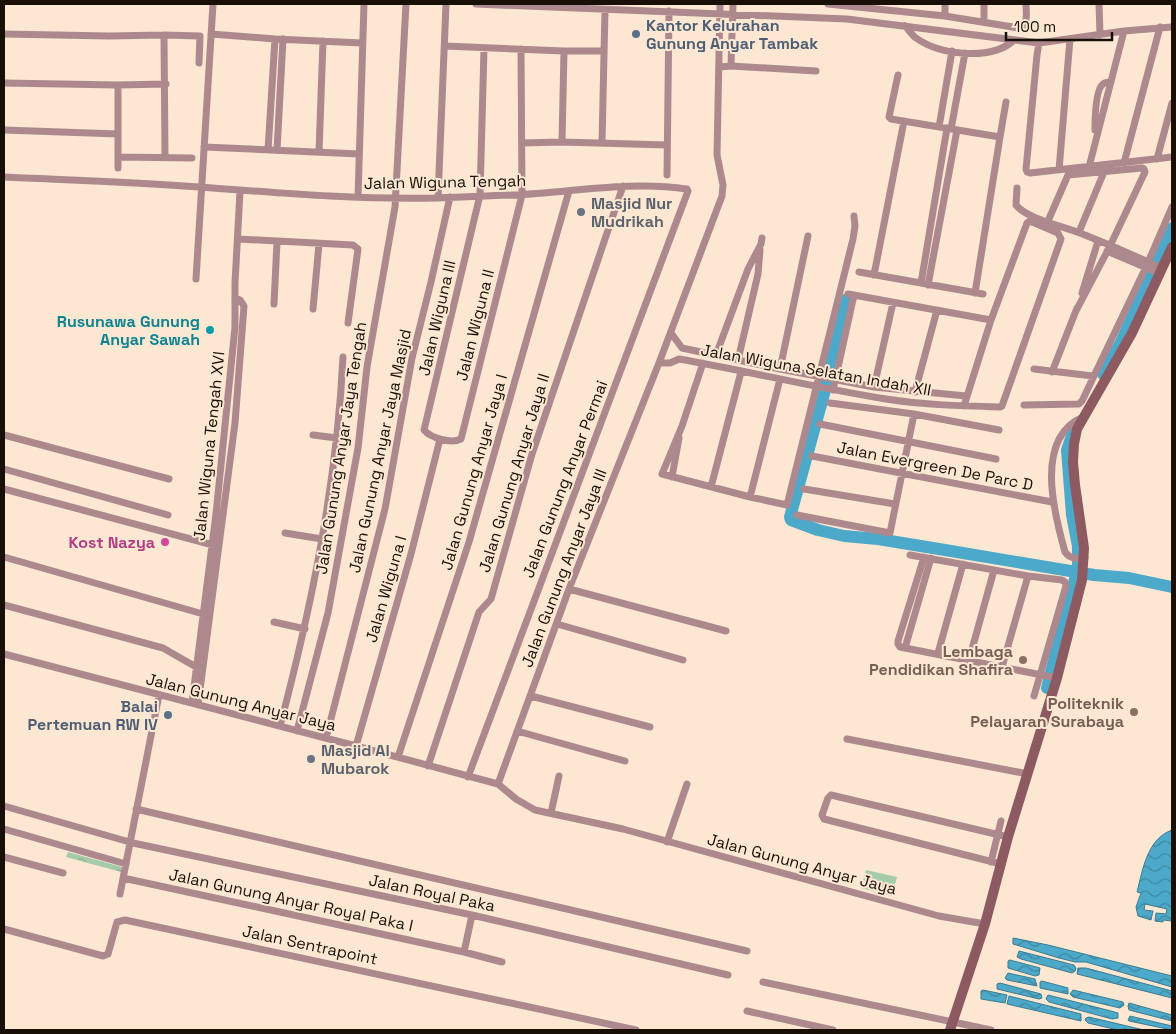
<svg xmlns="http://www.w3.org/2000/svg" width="1176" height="1034" viewBox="0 0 1176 1034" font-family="'Space Grotesk',sans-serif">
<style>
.grass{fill:#a4ccab}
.park{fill:url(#park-crowns)}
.water{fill:url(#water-waves);stroke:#3c7b8f}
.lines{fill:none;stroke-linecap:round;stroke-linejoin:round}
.river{stroke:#4ca9c9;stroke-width:12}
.street{stroke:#ad898e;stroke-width:7}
.secondary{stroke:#8d5a62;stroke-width:10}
.service-dot{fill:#5c6f8a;stroke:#fce8d2;stroke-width:2}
.worship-dot{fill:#6b7280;stroke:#fce8d2;stroke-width:2}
.culture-dot{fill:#0f9aa8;stroke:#fce8d2;stroke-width:2}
.hotel-dot{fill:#d1479c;stroke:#fce8d2;stroke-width:2}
.education-dot{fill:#8d6e63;stroke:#fce8d2;stroke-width:2}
.labels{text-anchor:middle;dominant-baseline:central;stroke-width:4;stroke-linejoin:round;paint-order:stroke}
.service-label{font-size:16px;font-weight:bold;fill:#4e5e75;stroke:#fce8d2;text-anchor:start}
.street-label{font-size:16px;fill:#181007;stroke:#fce8d2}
.worship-label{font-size:16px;font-weight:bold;fill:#5b616d;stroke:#fce8d2;text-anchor:start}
.culture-label{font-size:16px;font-weight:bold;fill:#0d838f;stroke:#fce8d2;text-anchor:end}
.hotel-label{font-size:16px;font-weight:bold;fill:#b23c85;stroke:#fce8d2;text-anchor:end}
.education-label{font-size:16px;font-weight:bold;fill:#785e54;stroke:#fce8d2;text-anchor:end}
</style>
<defs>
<pattern id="park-crowns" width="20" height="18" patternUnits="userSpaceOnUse" patternTransform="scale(1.25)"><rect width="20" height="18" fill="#a4ccab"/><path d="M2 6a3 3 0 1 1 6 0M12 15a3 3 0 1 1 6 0" fill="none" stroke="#8cae92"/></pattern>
<pattern id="water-waves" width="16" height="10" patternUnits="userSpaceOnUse" patternTransform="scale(1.25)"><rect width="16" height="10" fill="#4ca9c9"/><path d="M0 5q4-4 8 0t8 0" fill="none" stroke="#3e88a1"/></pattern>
</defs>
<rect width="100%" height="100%" fill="#fce8d2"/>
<path class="grass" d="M866,870L897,877L892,896L861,888Z"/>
<path class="park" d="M68,852L122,867L121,872L66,857Z"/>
<path class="water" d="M1172,830V921L1163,920V922L1155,921L1156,913L1166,914L1167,909L1145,904L1144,910L1153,911L1151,920L1138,916L1136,907L1141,893L1137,892C1143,869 1147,839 1172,830Z
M1013,938L1048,945L1172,976V987L1086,962H1075L1059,958L1013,944Z
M1019,951L1074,965L1076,968L1075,971L1072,973L1021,959L1017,957Z
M1010,960L1040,968L1039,975L1035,976L1008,968V961Z
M1078,968H1086L1172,991V998L1077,974Z
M1008,973L1035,979L1037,986L1007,980L1005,978Z
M1042,981L1068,988V994L1040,988V982Z
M1000,983L1041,994L1042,998L1039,999L997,989V984Z
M983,990L1007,995L1005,1003L981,999V991Z
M1073,990L1123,1002L1124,1005L1120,1008L1073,997L1070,994Z
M1048,995L1111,1011L1118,1013V1018L1112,1019L1049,1002L1046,999Z
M1009,996L1081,1014V1021L1007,1004Z
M1129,1003L1172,1015V1021L1129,1010L1128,1006Z
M1130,1016L1172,1026V1030L1129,1021L1128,1020Z
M1089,1017L1144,1030H1118L1088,1023L1085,1020L1086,1018Z"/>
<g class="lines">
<path class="river" d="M845,300L824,394L790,517L791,520L818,530L844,536L878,539L939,549L1094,575L1129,578L1172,587
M1103,374L1121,342L1172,228
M1047,688L1075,579L1078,572V546L1072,515L1067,450L1074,430"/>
<path class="street" d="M476,4L847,19L1039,43L1124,31L1172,27
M828,4L945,16L1019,28C1029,25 1026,12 1026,4
M1099,4L1100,35
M945,16V4
M984,22V4
M905,26C909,30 912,35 916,38C940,55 990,61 1013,41
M4,34L109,36L164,35L165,157
M211,34L275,39L362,43
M164,35L200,36L199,63
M1039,43L1037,55L1026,169L1027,172L1030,173L1172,157
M445,46L564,51H603
M484,49L480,195L424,430C431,438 451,444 461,439L522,195L521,49
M731,66L733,4
M720,67L731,66L816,71
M898,75L889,117L891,119L1000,137L1006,102
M4,83L118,85L166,84
M118,85V168
M939,127L952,51
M951,129L965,53
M4,130L118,134
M1095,130C1095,121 1095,90 1103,84C1104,83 1108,82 1111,82
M562,142L564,51
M522,143L562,142L667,145
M602,143L605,10
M204,147L359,154
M268,150L275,39
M277,150L283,39
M319,152L323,41
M118,157L192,158
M1157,159L1172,103
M1124,163L1160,27
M1089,167L1124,31
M1059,170L1070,39
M667,175L669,11
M4,177C69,180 135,182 200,187C279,193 359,200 438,198C473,196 509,196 544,193C591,189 639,182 687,189L688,191L468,777
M1017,188L1016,205C1027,219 1063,226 1080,233C1108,244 1136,256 1163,269
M358,197L364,4
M438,198L446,4
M1048,221L1068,175L1142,168L1144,169L1145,172L1110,246L1076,311
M1079,232L1104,172
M238,239L353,245L358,249L348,323
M1107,251L1161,274
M859,272L983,294
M874,275L904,121
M196,279L213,4
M921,283L947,128
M928,285L957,130
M975,293L1000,137
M1082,293L1098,241
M848,294L991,320
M274,304L277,242
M313,309L319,244
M671,333L682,348L780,369L874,387L966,396
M716,355L748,269L761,244L762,238
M738,360L758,274L760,250
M659,363H670L679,359C748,371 816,388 886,399C924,405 962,406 1000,407L1002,406L1061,239L1058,233L1030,221L1027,223L991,320L964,406
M703,363L682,426L662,474L750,497L787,505L853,239L855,226L854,216
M780,369L808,236
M1034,369L1093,376
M1052,372L1077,308
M874,387L893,303
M833,390L854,295
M915,392L937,310
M830,403L914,414L999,430
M1024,405L1079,404L1082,401L1146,267L1172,207
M1083,417C1034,438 1054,513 1065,552C1070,559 1077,559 1085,558
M820,424L996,459
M4,435L169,479
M313,435L337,438
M812,456L1052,502
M4,469L168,515
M672,477L679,438
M711,487L741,372
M4,489L213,545
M804,489L895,504
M750,497L780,379
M797,515L890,533L914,414
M285,533L322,539
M910,555L1028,576L1062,580L1065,582L1066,586L1034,696
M4,557L203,614
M924,557L898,641V644L900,647L1057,678
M569,589L726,631
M4,605L163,648L196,667
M274,622L305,629
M557,624L683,660
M905,648L931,558
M938,653L963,564
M4,654L356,746L498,784L516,799L535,810L623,829L939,916L985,924
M969,660L994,570
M1002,667L1028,576
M531,696L650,727
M192,703L216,514L235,327V283L240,191
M198,705L235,423L244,306L240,300L235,298
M280,726C312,605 337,482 343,357
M297,731L328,613L358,448L367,367L395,207L406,4
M517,731L625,761
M326,738L385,509L412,358L431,282L450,197
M847,739L1028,774
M356,746L411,554L440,439
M398,757L469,542L569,191
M428,766L479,612L491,599L532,454L623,186
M498,784L569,589L659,363L722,196L723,185L717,155L720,4
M4,806L133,843L472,915L728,975
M136,809L747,951
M551,813L559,776
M4,829L126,864
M667,842L687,784
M4,857L63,873
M991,862L1001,821
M1001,864L824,819L822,815L828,798L831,795L1008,837
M123,878L464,952L502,962
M120,894L159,695
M4,929L103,956L108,954L117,922L125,920L636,1030
M464,952L472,915
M763,982L991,1030
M747,1011L833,1030"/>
<path class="secondary" d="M950,1030L985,924L1008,837L1057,678L1082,580L1084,548L1075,485L1073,462L1074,444L1077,429L1132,333L1172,247"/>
</g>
<g class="service-dot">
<circle cx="636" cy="34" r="5"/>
<circle cx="168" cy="715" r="5"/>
</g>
<g class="worship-dot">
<circle cx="581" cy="212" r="5"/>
<circle cx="311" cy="759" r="5"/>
</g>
<circle class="culture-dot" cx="210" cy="330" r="5"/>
<circle class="hotel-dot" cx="165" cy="542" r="5"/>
<g class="education-dot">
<circle cx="1023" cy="660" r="5"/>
<circle cx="1134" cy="712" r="5"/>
</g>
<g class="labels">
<g class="service-label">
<text x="646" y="25">Kantor Kelurahan<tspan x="646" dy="18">Gunung Anyar Tambak</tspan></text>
<text x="158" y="706" text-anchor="end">Balai<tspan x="158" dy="18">Pertemuan RW IV</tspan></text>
</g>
<g class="street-label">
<text transform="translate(445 182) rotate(-1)">Jalan Wiguna Tengah</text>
<text transform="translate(437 318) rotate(-77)">Jalan Wiguna III</text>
<text transform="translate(475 325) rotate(-76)">Jalan Wiguna II</text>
<text transform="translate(816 370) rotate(10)">Jalan Wiguna Selatan Indah XII</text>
<text transform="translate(209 446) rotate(-84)">Jalan Wiguna Tengah XVI</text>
<text transform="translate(341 448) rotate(-81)">Jalan Gunung Anyar Jaya Tengah</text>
<text transform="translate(380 451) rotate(-78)">Jalan Gunung Anyar Jaya Masjid</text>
<text transform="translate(935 466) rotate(11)">Jalan Evergreen De Parc D</text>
<text transform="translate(474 472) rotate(-74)">Jalan Gunung Anyar Jaya I</text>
<text transform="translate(514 473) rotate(-73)">Jalan Gunung Anyar Jaya II</text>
<text transform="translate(565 479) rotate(-69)">Jalan Gunung Anyar Permai</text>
<text transform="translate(564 568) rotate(-69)">Jalan Gunung Anyar Jaya III</text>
<text transform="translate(386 589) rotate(-74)">Jalan Wiguna I</text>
<text transform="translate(241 702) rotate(14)">Jalan Gunung Anyar Jaya</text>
<text transform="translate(802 864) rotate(15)">Jalan Gunung Anyar Jaya</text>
<text transform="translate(432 893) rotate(12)">Jalan Royal Paka</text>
<text transform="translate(291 900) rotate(12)">Jalan Gunung Anyar Royal Paka I</text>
<text transform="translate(310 945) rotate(12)">Jalan Sentrapoint</text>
</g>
<g class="worship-label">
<text x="591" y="203">Masjid Nur<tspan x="591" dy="18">Mudrikah</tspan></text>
<text x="321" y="750">Masjid Al<tspan x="321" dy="18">Mubarok</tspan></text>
</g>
<g class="culture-label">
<text x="200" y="321">Rusunawa Gunung<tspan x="200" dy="18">Anyar Sawah</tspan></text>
</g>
<g class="hotel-label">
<text x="155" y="542">Kost Nazya</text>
</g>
<g class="education-label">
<text x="1013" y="651">Lembaga<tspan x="1013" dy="18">Pendidikan Shafira</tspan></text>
<text x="1124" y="703">Politeknik<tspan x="1124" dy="18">Pelayaran Surabaya</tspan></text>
</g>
</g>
<rect width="1176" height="1034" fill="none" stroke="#181007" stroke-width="10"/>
<path d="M1006 32v8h106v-8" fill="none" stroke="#181007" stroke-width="2.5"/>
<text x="1014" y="32" font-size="15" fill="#181007" stroke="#fce8d2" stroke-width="4" paint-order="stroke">100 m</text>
</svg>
